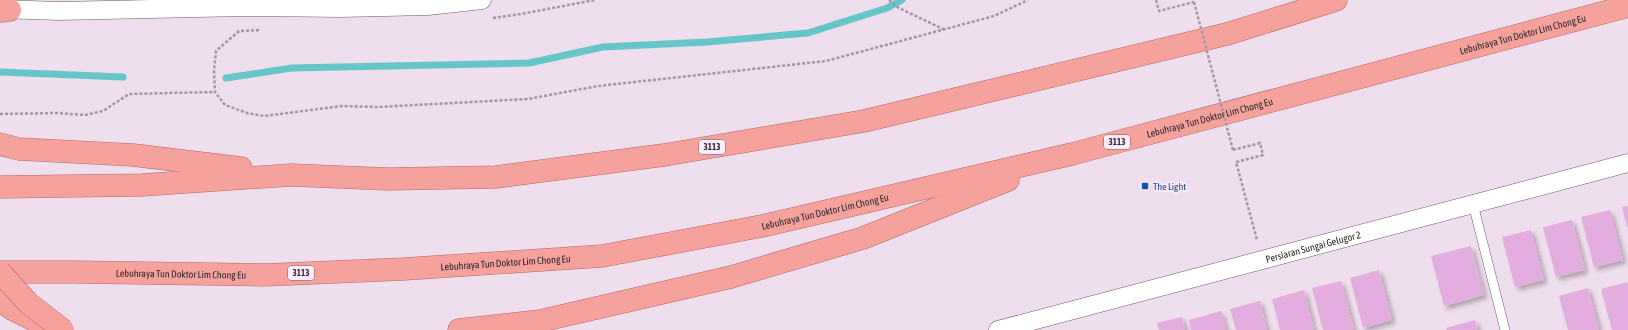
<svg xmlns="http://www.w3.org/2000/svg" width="1628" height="330" viewBox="0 0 1628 330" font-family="'Asap Condensed',sans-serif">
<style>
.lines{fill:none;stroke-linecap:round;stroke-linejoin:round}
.stream{stroke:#65c6ca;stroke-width:7}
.building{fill:#e4ade0;filter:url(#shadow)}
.service-casing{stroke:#6a5b68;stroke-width:10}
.minor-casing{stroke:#6a5b68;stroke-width:19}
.trunk-casing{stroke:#ad6765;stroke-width:23}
.path{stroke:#a396a1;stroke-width:2.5;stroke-dasharray:3 2;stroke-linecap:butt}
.service{stroke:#fff;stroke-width:9}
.minor{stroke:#fff;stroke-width:18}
.trunk{stroke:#f6a29c;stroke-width:22}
.trunk-bridge-casing{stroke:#ad6765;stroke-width:23;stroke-linecap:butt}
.path-bridge{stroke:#a396a1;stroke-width:2.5;stroke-dasharray:3 2;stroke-linecap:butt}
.trunk-bridge{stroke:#f6a29c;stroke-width:22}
.transit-dot{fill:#1a4fb4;stroke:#fcebfb;stroke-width:1.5}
.labels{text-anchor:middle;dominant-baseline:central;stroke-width:3.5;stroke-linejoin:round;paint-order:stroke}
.shield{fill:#fcebfb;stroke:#6a6069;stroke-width:1}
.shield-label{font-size:9px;font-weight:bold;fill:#2b252b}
.street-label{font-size:10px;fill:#2b252b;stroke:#fcebfb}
.transit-label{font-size:10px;fill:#164399;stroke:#fcebfb;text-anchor:start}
</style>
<defs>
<filter id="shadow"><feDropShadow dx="3.5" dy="3.5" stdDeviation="2" flood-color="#0004"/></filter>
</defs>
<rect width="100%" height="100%" fill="#efdeed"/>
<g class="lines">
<path class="stream" d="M0,72L123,77
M226,78L292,68L529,63L603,47L707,42L808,33L887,8L902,0"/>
</g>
<path class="building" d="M1628,206V227H1627L1622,207Z
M1610,210L1623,260L1594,267L1581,217Z
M1572,220L1585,270L1556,277L1543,227Z
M1531,230L1544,280L1515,287L1502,237Z
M1471,246L1484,295L1444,306L1431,256Z
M1379,270L1392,320L1363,328L1350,278Z
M1341,281L1354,330H1323L1312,288Z
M1628,282V330H1612L1601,289Z
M1588,288L1599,330H1568L1559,296Z
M1304,290L1314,330H1280L1272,299Z
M1260,301L1267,330H1236L1230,309Z
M1221,311L1226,330H1191L1189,320Z
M1182,317L1185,330H1159L1157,323Z
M1475,320L1478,330H1447L1446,328Z"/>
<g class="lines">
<g class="service-casing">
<path id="service" d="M1473,204L1505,330"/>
</g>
<g class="minor-casing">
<g id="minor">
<path d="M0,9L59,11L243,7L341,8L428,6L482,0"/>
<path id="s1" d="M998,330L1628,163"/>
</g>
</g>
<g class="trunk-casing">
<g id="trunk">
<path d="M0,11L10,10"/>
<path d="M0,144L19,149L133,155L241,168"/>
<path d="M0,187L142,185L291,175L388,179L496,177L664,155L864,121L1227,34L1336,0"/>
<path id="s2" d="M0,272H75L265,275L404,269L602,256L762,226L1072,154L1628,6"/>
<path d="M0,300L12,309L54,330"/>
<path d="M459,330L540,321L731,277L863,238L1008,180"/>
</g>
</g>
<path class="path" d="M889,0L899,8L943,29
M1156,0L1159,11L1194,2
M493,18L521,14L595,0
M259,30L239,31L216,51L214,71L215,92L225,105L247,113L264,116L342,106L378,107L528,99L598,86L826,61L994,16L1028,0
M0,114L57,113L85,115L103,111L129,94L215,92
M1233,150L1260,143L1263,155L1236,162L1257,240"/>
<use href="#service" class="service"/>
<use href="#minor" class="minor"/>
<use href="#trunk" class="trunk"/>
<g class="trunk-bridge-casing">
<path id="trunk-bridge" d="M0,272L28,303L63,330"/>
</g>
<path class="path-bridge" d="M1194,2L1233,150"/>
<use href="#trunk-bridge" class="trunk-bridge"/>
</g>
<rect class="transit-dot" x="1141" y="182" width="8" height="8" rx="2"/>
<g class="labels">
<g class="shield">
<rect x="1104" y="135" width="26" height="14" rx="3"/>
<rect x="699" y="140" width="26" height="14" rx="3"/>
<rect x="288" y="266" width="26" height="14" rx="3"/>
</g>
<g class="shield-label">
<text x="1117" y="142">3113</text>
<text x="712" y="147">3113</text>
<text x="301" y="273">3113</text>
</g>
<g class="street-label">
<text stroke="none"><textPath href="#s2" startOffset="1550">Lebuhraya Tun Doktor Lim Chong Eu</textPath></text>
<text stroke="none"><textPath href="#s2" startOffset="1226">Lebuhraya Tun Doktor Lim Chong Eu</textPath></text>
<text stroke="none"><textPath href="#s2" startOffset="830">Lebuhraya Tun Doktor Lim Chong Eu</textPath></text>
<text stroke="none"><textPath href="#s1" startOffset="326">Persiaran Sungai Gelugor 2</textPath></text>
<text stroke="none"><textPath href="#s2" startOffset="506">Lebuhraya Tun Doktor Lim Chong Eu</textPath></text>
<text stroke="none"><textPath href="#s2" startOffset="181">Lebuhraya Tun Doktor Lim Chong Eu</textPath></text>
</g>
<g class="transit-label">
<text x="1153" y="186">The Light</text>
</g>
</g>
</svg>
